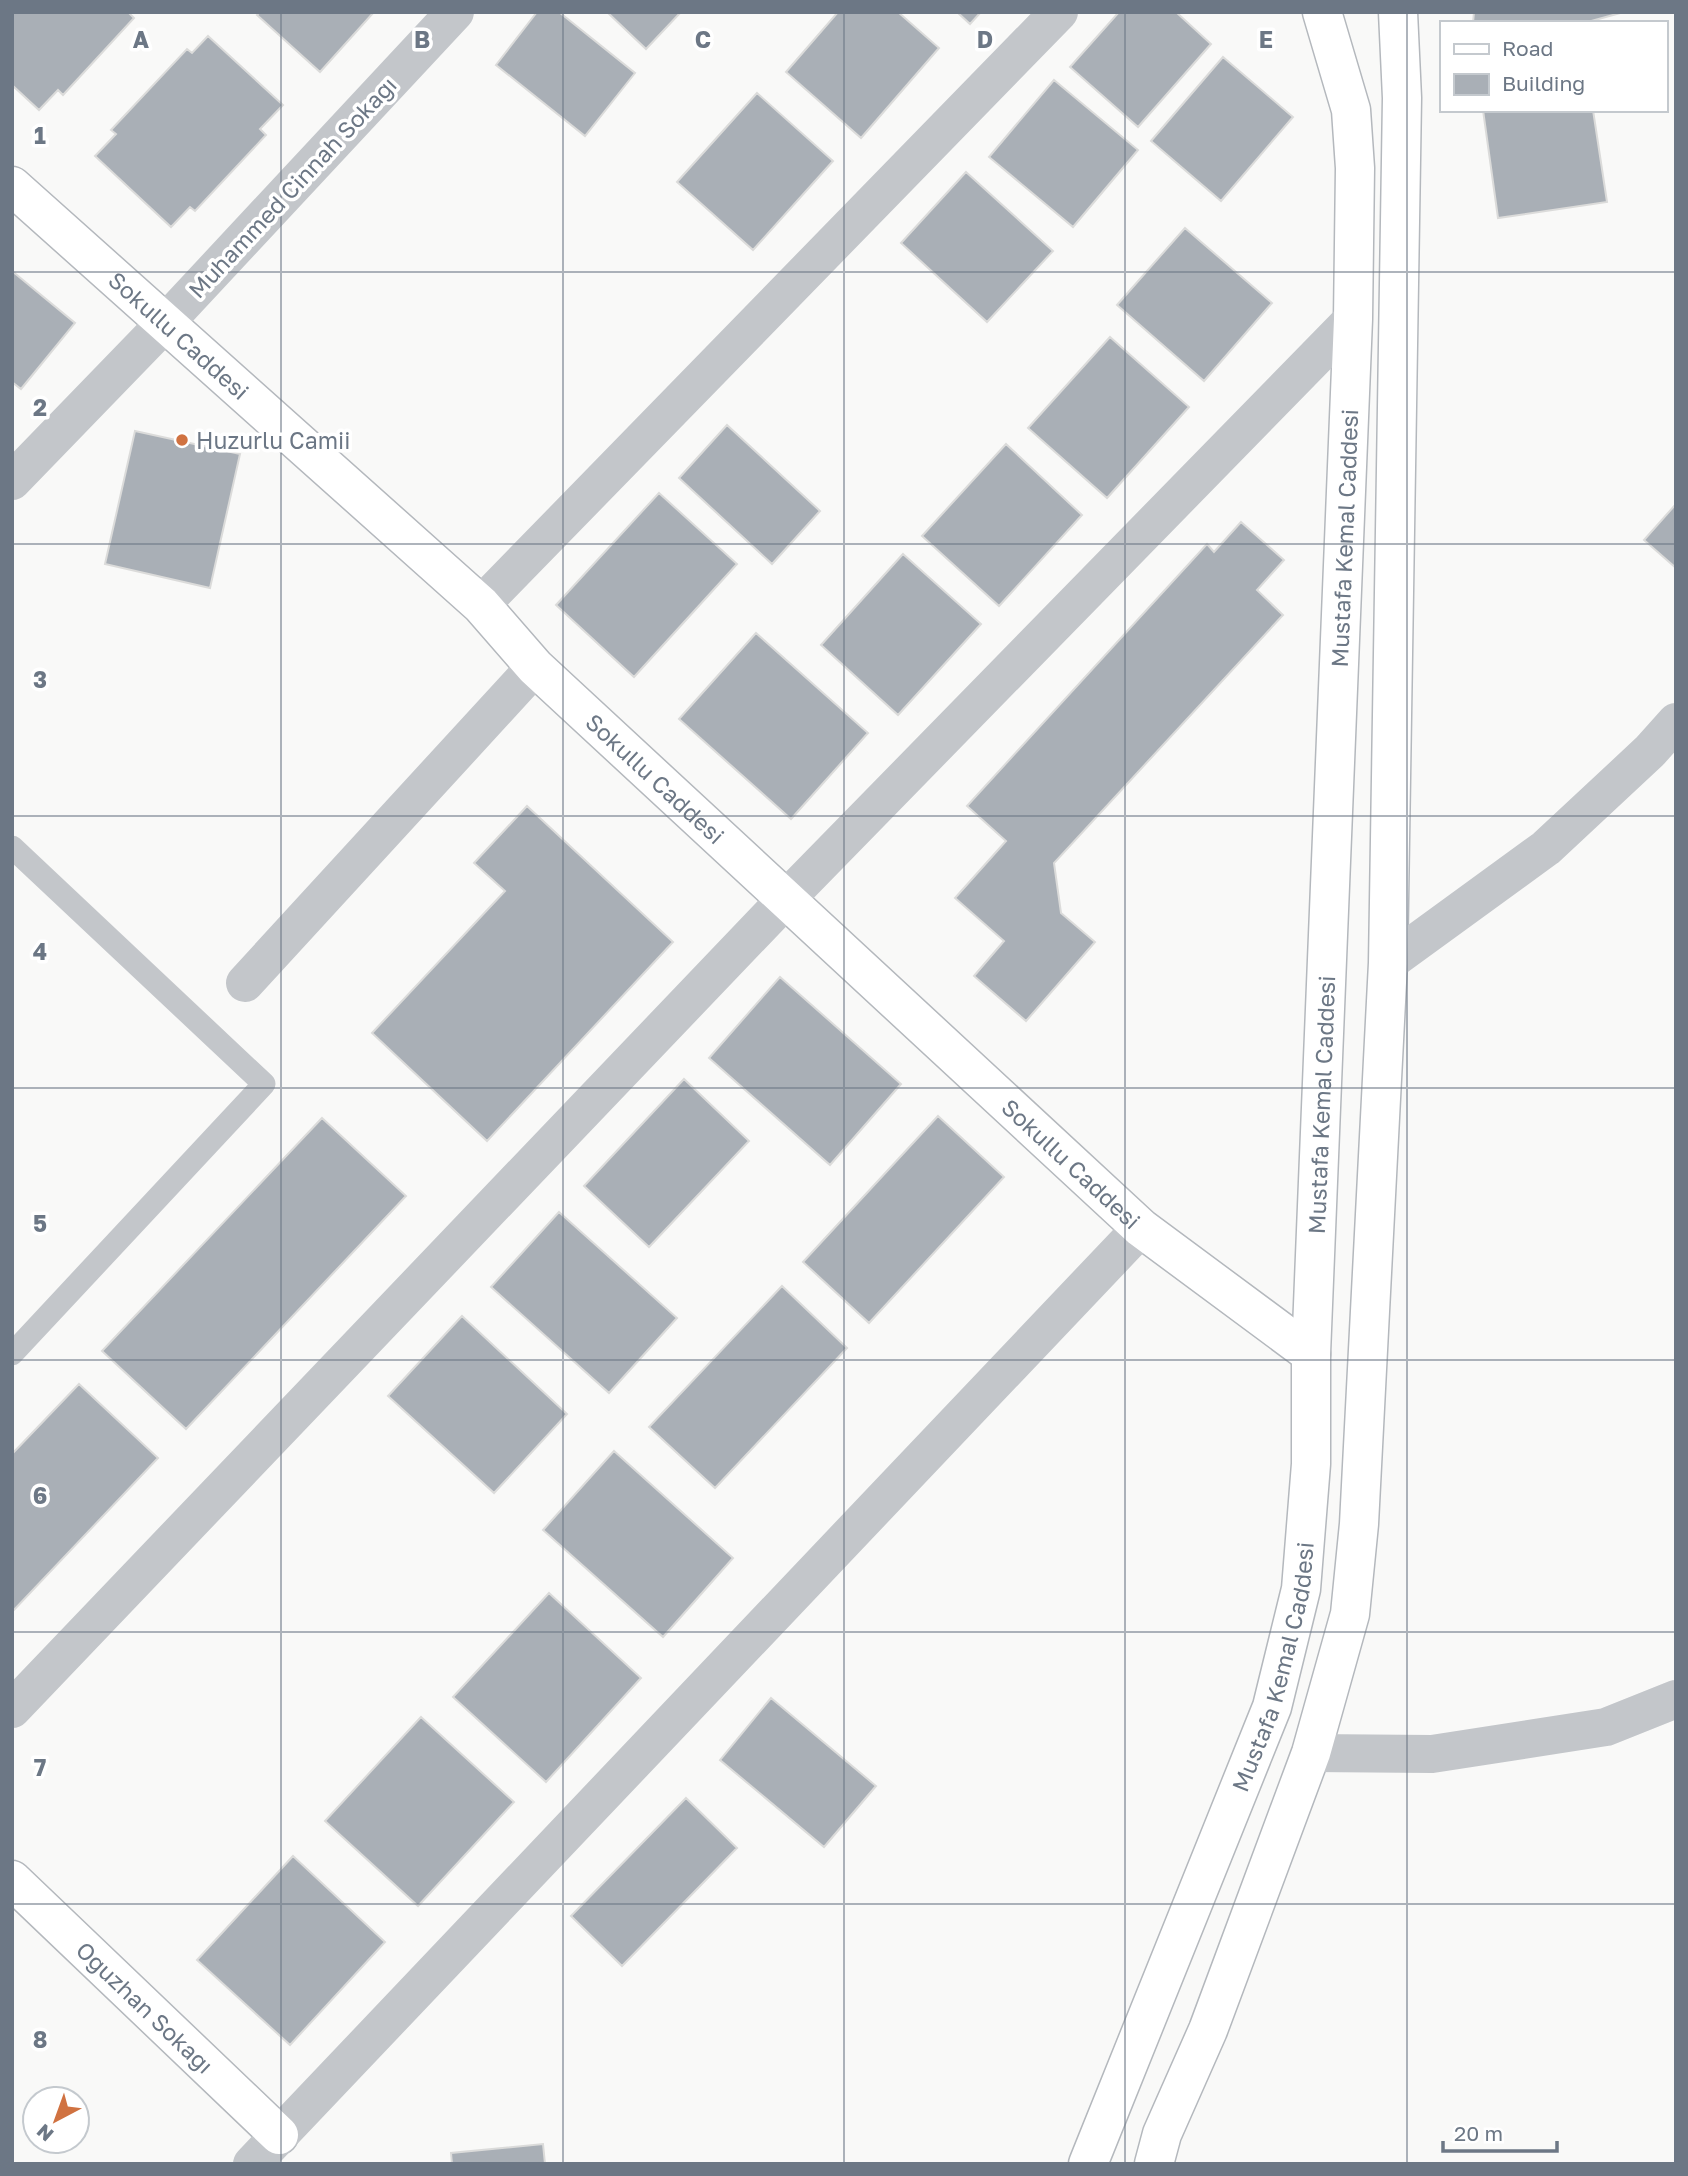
<svg xmlns="http://www.w3.org/2000/svg" width="1688" height="2176" viewBox="0 0 1688 2176" font-family="'Golos Text',sans-serif">
<style>
.building{fill:#a9afb6;stroke:#dbdbda;stroke-width:2}
.lines{fill:none;stroke-linecap:round;stroke-linejoin:round}
.secondary-casing{stroke:#b4b8bd;stroke-width:41}
.lane{stroke:#c3c6ca;stroke-width:23}
.street{stroke:#c3c6ca;stroke-width:38}
.secondary{stroke:#fff;stroke-width:38}
.grid{fill:none;stroke:#6c7785;stroke-width:2;stroke-opacity:0.55}
.poi-dot{fill:#d07241;stroke:#fff;stroke-width:2.5}
.labels{text-anchor:middle;dominant-baseline:central;stroke-width:7;stroke-linejoin:round;paint-order:stroke}
.street-label{font-size:23px;fill:#6c7785;stroke:#fff}
.poi-label{font-size:23px;fill:#6c7785;stroke:#fff;text-anchor:start}
.grid-label{font-size:23px;text-anchor:middle;font-weight:bold;fill:#6c7785;stroke:#fff;stroke-width:7;stroke-linejoin:round;paint-order:stroke}
</style>
<rect width="100%" height="100%" fill="#f9f9f8"/>
<path class="building" d="M12,12H128L134,18L63,95L58,90L39,110L12,85Z
M260,12H374L320,72L257,15Z
M537,12H559L635,73L585,136L496,65Z
M607,12H681L646,49Z
M838,12H898L939,48L861,138L786,72Z
M957,12H981L970,24Z
M1119,12H1176L1211,44L1138,127L1070,67Z
M1474,12H1624L1584,23H1473Z
M208,36L283,105L260,129L266,135L195,211L190,207L171,227L95,156L116,134L111,130L187,49L192,53Z
M1223,57L1293,117L1221,201L1151,141Z
M1054,80L1138,150L1073,227L989,157Z
M757,93L833,161L753,250L677,182Z
M1483,110H1593L1607,202L1498,218Z
M966,172L1053,251L987,322L901,243Z
M1185,228L1272,303L1204,381L1117,305Z
M12,271L75,323L21,389L12,382Z
M1110,337L1189,407L1107,498L1028,428Z
M727,425L820,511L772,564L679,478Z
M135,431L240,454L210,588L105,564Z
M1006,444L1082,515L999,606L922,536Z
M659,493L737,564L634,677L556,605Z
M1676,504V568L1644,540Z
M1241,522L1284,560L1257,590L1283,615L1054,863L1061,913L1095,942L1026,1021L974,976L1004,941L955,898L1006,841L967,806L1207,544L1214,552Z
M903,554L981,624L898,715L821,645Z
M756,633L868,733L791,819L679,719Z
M527,806L673,942L487,1141L372,1033L505,891L474,863Z
M780,977L901,1084L830,1165L709,1058Z
M684,1079L749,1141L649,1247L584,1186Z
M938,1116L1004,1177L869,1323L803,1262Z
M322,1118L406,1196L186,1429L102,1351Z
M559,1212L677,1318L609,1393L491,1287Z
M782,1286L847,1348L715,1488L649,1427Z
M462,1316L567,1414L494,1493L388,1396Z
M79,1384L158,1458L12,1612V1454Z
M614,1451L733,1558L663,1637L543,1530Z
M549,1593L641,1678L546,1782L453,1697Z
M771,1698L876,1786L824,1847L720,1760Z
M421,1717L514,1802L418,1906L325,1821Z
M686,1798L737,1848L622,1966L571,1916Z
M293,1856L385,1942L290,2045L197,1960Z
M543,2144L545,2164H452L451,2153Z"/>
<g class="lines">
<g class="secondary-casing">
<g id="secondary">
<path id="s1" d="M12,186L481,605L535,667L1141,1228L1311,1354"/>
<path id="s2" d="M12,1880L279,2135"/>
<path id="s3" d="M1088,2164L1272,1707L1301,1589L1311,1464V1354L1353,319L1355,168L1351,110L1322,12"/>
<path d="M1154,2164L1162,2134L1208,2030L1311,1753L1350,1614L1359,1524L1388,963L1402,98L1398,12"/>
</g>
</g>
<path class="lane" d="M12,847L264,1084L12,1354"/>
<path class="street" d="M12,481L166,322L455,12
M481,605L1059,12
M1388,963L1546,848L1650,751L1676,722
M245,983L535,667
M12,1709L787,898L1353,319
M1311,1753L1432,1754L1606,1727L1676,1699
M252,2164L1141,1228"/>
<use href="#secondary" class="secondary"/>
</g>
<path class="grid" d="M281,12V2164M563,12V2164M844,12V2164M1125,12V2164M1407,12V2164M12,272H1676M12,544H1676M12,816H1676M12,1088H1676M12,1360H1676M12,1632H1676M12,1904H1676"/>
<circle class="poi-dot" cx="182" cy="440" r="7"/>
<g class="labels">
<g class="street-label">
<text transform="translate(292 187) rotate(-47)">Muhammed Cinnah Sokağı</text>
<text stroke="none"><textPath href="#s1" startOffset="224">Sokullu Caddesi</textPath></text>
<text stroke="none"><textPath href="#s3" startOffset="1666">Mustafa Kemal Caddesi</textPath></text>
<text stroke="none"><textPath href="#s1" startOffset="875">Sokullu Caddesi</textPath></text>
<text stroke="none"><textPath href="#s3" startOffset="1099">Mustafa Kemal Caddesi</textPath></text>
<text stroke="none"><textPath href="#s1" startOffset="1442">Sokullu Caddesi</textPath></text>
<text stroke="none"><textPath href="#s3" startOffset="532">Mustafa Kemal Caddesi</textPath></text>
<text stroke="none"><textPath href="#s2" startOffset="184">Oğuzhan Sokağı</textPath></text>
</g>
<g class="poi-label">
<text x="196" y="440">Huzurlu Camii</text>
</g>
</g>
<g class="grid-label">
<text x="141" y="48">A</text>
<text x="422" y="48">B</text>
<text x="703" y="48">C</text>
<text x="985" y="48">D</text>
<text x="1266" y="48">E</text>
<text x="40" y="144">1</text>
<text x="40" y="416">2</text>
<text x="40" y="688">3</text>
<text x="40" y="960">4</text>
<text x="40" y="1232">5</text>
<text x="40" y="1504">6</text>
<text x="40" y="1776">7</text>
<text x="40" y="2048">8</text>
</g>
<rect width="1688" height="2176" fill="none" stroke="#6c7785" stroke-width="28"/>
<rect x="1440" y="21" width="228" height="91" fill="#ffffff" stroke="#c4c9ce" stroke-width="2"/>
<rect x="1454" y="44" width="35" height="10" fill="#ffffff" stroke="#c4c9ce" stroke-width="2"/>
<text x="1502" y="56" font-size="21" fill="#6c7785">Road</text>
<rect x="1454" y="74" width="35" height="21" fill="#a9afb6" stroke="#c4c9ce" stroke-width="2"/>
<text x="1502" y="91" font-size="21" fill="#6c7785">Building</text>
<g transform="translate(56 2120) rotate(221)"><circle r="33" fill="#ffffff" stroke="#c4c9ce" stroke-width="2"/>
<path d="M0-5L12 26L0 18L-12 26Z" fill="#d07241"/>
<text y="-10" font-size="19" font-weight="bold" text-anchor="middle" fill="#6c7785">N</text>
</g>
<path d="M1443 2141v10h114v-10" fill="none" stroke="#6c7785" stroke-width="3.5"/>
<text x="1454" y="2141" font-size="21" fill="#6c7785" stroke="#ffffff" stroke-width="5" paint-order="stroke">20 m</text>
</svg>
